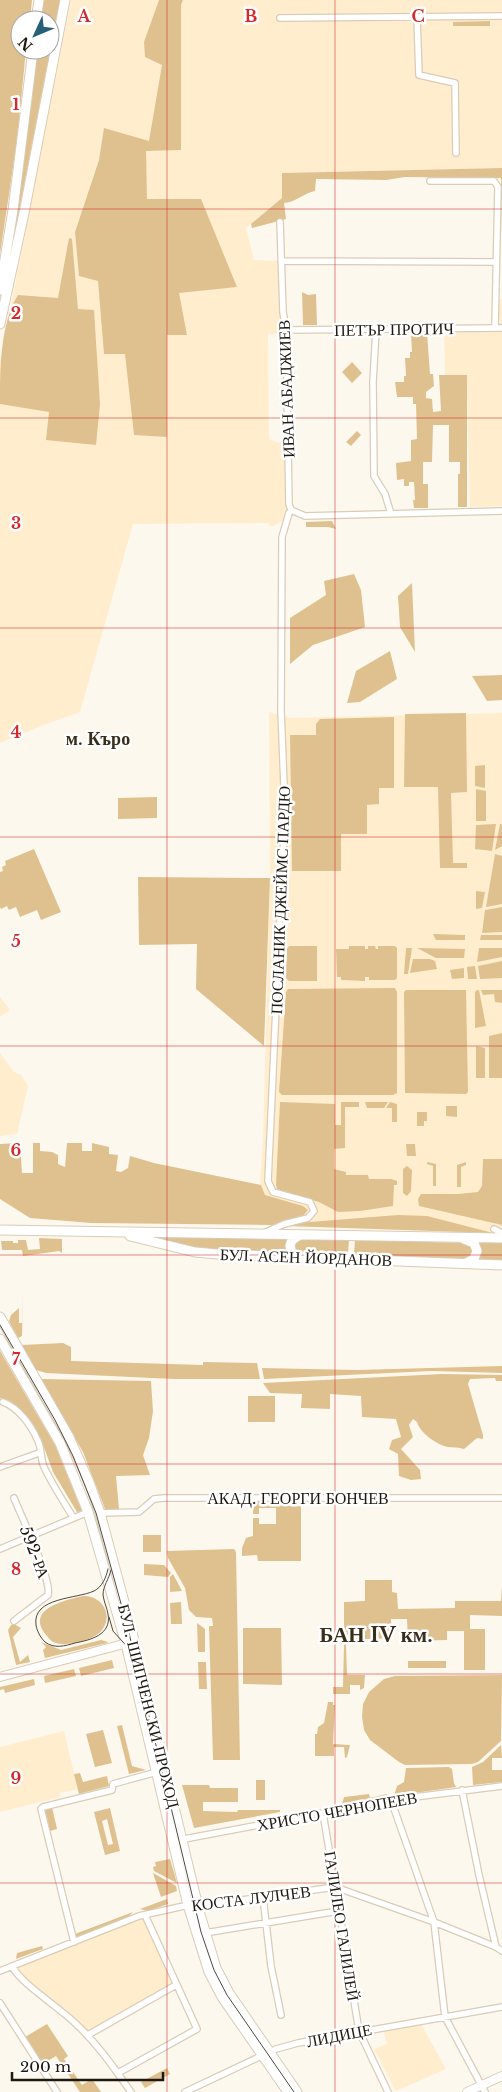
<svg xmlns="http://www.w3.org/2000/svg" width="502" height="2092" viewBox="0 0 502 2092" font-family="'Libre Baskerville',serif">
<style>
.built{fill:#ffedce}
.green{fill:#dfc18f;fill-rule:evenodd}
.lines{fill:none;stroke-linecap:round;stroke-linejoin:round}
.minor-casing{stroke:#daccb6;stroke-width:8}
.tertiary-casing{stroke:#daccb6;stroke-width:10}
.secondary-casing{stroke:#daccb6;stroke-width:11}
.minor{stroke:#fff;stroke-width:5.5}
.tertiary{stroke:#fff;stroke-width:8}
.secondary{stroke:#fff;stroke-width:9}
.tram{stroke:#4e4940;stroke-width:1}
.grid{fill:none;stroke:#d62828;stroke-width:1;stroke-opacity:0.55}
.labels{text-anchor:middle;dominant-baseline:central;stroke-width:5;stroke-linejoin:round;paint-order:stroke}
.street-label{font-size:16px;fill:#1e1910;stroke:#fff}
.neighbourhood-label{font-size:18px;font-weight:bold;fill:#392e1b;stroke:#fff}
.district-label{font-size:21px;font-weight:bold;fill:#392e1b;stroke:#fff}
.grid-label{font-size:16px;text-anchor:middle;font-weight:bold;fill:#d62828;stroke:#fff;stroke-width:5;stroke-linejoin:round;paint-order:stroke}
</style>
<rect width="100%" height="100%" fill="#fdf8ee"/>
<path class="built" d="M71,0H502V168L282,173V198L246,228L254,260L281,261L286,330L282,334H268L269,439L288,446L289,504L298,512L273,526H269V523L133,524L80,712L46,724L0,743V361Z
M495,299H502V506L470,507L467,376H445L444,328H495Z
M269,712L291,718L502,713V1230L493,1233L457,1232L257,1225L263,1139L270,878Z
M0,997L10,1010L0,1017Z
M0,1053L14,1072L21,1075L28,1086L17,1134L0,1136Z
M64,1731L78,1789L60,1793V1797L0,1812V1747Z
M145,1915L176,1985L88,2035L20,1977L12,1966Z
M421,2024L446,2069L396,2091L374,2049L387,2044L383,2029Z"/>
<path class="green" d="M0,0H32L30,20H20V50H26L17,141L0,254Z
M43,0H60L12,247L37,50H50V20H41Z
M159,0H183L181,5V150L146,151L147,199H201L237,287L179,293L187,335H167V437L134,435L125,354H104L98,281L79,276L75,232L99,160L104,128L149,141L162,65L145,57L144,42Z
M490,21V26H453V22Z
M502,168V236L501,178L405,177L386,180L316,179L315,191C304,193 294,203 284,203L286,219L252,228L251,224L282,198V173Z
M69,238L72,239L78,309L94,310L100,404L96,445L46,440L49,412L0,404C0,371 0,323 18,295L58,298Z
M302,292L308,295L316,294L317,325H303Z
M427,333L430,374H433L434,386L426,392V398L432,399L433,412L441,411L439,375H467V507H458V474H460V462H449V425H433L432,462H423V484H428V508H414L413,500H415L414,482H409V486H404V479L397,480L396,463L411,461V440L417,439L416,404H413V397H397L395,382H404V376H406L405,358H410V352H412L411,334Z
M352,362L362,373L352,383L342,372Z
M357,431L361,435L351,446L346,442Z
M332,521L336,529L328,527H306V522Z
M354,574L361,590L365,627L313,645L290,664V618L326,595L324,581Z
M412,583L415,652L400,627L398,596Z
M390,651L397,679L360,702L347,703L356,671Z
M502,675V700L487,701L472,676Z
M466,713L467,792L451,793L453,863H467V868H440L438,787H404L405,714Z
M394,717V788H379V804L367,805V834H341V871H292L290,735H316V724L320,719Z
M485,765V788L475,786V766Z
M476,789L486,791V821H476Z
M157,797V818L118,819V798Z
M496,824L492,851L475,849L476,825Z
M500,824H502V846L495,850Z
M34,849L61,912L41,920L37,910L20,917L16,907L9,910L7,906L1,909L0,907V872L3,871L2,867L6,865L5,861Z
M495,854L502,856V904L486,907Z
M138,877L270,878L264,1046L196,989L197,944L139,945Z
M476,891L485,892L482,908L476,909Z
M502,907V932L482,933L485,910Z
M433,934L465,935V940H436Z
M481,935H502V940H480Z
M289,946H317V981H289L286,978L287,949Z
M349,946H365V949H368V946H375L376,949H378V946H395L397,948V978L395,980H369V977H365V981L341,980V977H337L336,949H349Z
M406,948H412L408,974H404Z
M417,948L465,949L464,958H436Z
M479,948H502V957L477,962Z
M413,959H430L435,961L437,969L410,973Z
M502,961V978L480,979L478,966Z
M475,966L477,979H468L467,967Z
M464,968V978L452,979L450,970Z
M395,988L397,992V1093L393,1095H282L279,1092L286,992L288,989Z
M406,990H466L468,1092L466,1094L405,1093L404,992Z
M477,990H479L486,1026L475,1028V992Z
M481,990H502V1003L495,1002L494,994L483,995Z
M502,1033V1078H489V1036Z
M476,1046L485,1048V1078H476Z
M280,1102L335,1104V1125H341V1102H359V1107H345V1148L334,1149V1169L346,1172V1175H368L369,1179H391L397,1181V1185H394L393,1206L360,1211L338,1212L319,1202L277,1189L276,1185Z
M365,1102H388L384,1108H367Z
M390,1102L397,1104V1122H392V1108H386Z
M446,1106H457V1117L446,1116Z
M417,1112H427V1121H424V1126H417Z
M20,1143L22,1173H33V1143H40V1151L52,1152L58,1155V1164L65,1167L67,1143H82V1151H92V1143L109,1147V1154L118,1155L116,1171L121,1172L128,1168L130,1156L154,1163L261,1185L265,1195L303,1206L308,1210L303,1216L272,1225L91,1223L30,1218L0,1199V1144Z
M406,1144H415L416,1156H407Z
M483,1159H502V1225L419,1206L418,1199L421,1194H458L478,1192L482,1186Z
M427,1162L436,1164V1186H433V1166L427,1164Z
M466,1162V1165L461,1167V1187H457V1165Z
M407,1166L412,1170L411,1191L407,1196L403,1193V1169Z
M398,1215L427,1216L493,1233L287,1226L297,1223Z
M150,1236L289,1239L288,1252L200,1249L150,1238Z
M39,1238L62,1239V1253L59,1251L23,1256L22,1250H2L1,1241H13V1243H18V1240H26L28,1250L40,1249Z
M300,1239L349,1240L348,1254L298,1253L294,1251L293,1243Z
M355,1240L466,1243L472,1246L473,1255L467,1259L354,1254Z
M502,1242V1260H478L477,1243Z
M23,1290L22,1336L18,1338L9,1321L11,1315L19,1308V1323H22Z
M63,1343L71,1347V1361L203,1365V1362L257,1363L260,1379H173L46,1373L36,1370L22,1345Z
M0,1351L55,1445L82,1511L77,1512L53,1472L42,1442L29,1419L10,1401L0,1398Z
M502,1366V1373L431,1371L264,1379L262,1368L357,1370Z
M442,1374L502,1375V1381H496L495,1378L470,1379L468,1384L483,1435V1439L477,1438L464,1449C458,1447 454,1448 448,1447C437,1445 420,1433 417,1422L413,1419L409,1425L413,1437L401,1449L420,1470L421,1479L411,1480L399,1476L398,1454L389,1449L392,1440L401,1437L396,1419L362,1417L361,1396L330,1394V1409L301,1408L302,1394L270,1393L263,1383Z
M41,1379L151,1381L153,1411L149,1438L143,1455L150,1475L116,1476L119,1509H105L83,1452Z
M248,1396H275V1422H248Z
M253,1502H301V1561H258L257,1555L242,1556V1548L246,1538L253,1536V1518H259V1524H276V1508H259V1514H253Z
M143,1535H161V1552H143Z
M234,1549L236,1552L240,1760H213L209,1626H213L212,1618L196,1617L189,1610L185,1588L168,1558L167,1551Z
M144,1564L164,1565L171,1573L168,1577L144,1575Z
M173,1574L182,1591L170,1592V1577Z
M365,1580H392V1592L397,1593L398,1609L455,1608V1601H501L502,1586V1616L470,1615V1629H485V1670H464V1631H447V1640L408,1641L407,1619H391L392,1638L344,1640V1602L365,1601Z
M83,1596C101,1595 114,1614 102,1630C95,1640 67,1647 56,1643C52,1642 49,1639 47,1636C23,1609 66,1600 83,1596Z
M181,1602L182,1624H171L170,1603Z
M197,1623L205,1629V1652H198Z
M14,1624L21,1628L13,1637L20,1662L28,1655L30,1662L16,1665L8,1630L11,1625Z
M243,1628H281L282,1685L243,1684Z
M101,1640L108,1642L107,1643L45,1658L43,1650L46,1647L41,1642L61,1650Z
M344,1644H346L347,1675H365L364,1688L360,1690V1685H350V1694H333V1687H343Z
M112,1660L114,1668L81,1676L79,1668Z
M408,1661H446V1668H408Z
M198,1662H206L207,1689H199Z
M74,1669L76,1676L45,1683L44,1676Z
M502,1675L501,1741L478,1762L472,1764L405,1765L399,1762L370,1740L364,1730L362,1717L363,1704L369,1692L384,1679L395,1676Z
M34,1679L35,1685L5,1693L4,1689L0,1690V1687Z
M328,1702H333V1705H335L333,1744L350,1745L347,1757L345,1758L344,1747H334V1756H315V1734H317L318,1727L324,1723Z
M122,1725L132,1766L146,1770L129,1774L117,1726Z
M103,1730L112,1763L95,1767L86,1734Z
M501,1745L502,1758H492V1770H502V1782L473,1785L472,1767L483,1762Z
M449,1767L452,1769L454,1783L456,1787L394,1796L397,1786L404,1782L406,1768Z
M80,1773L83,1782L107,1776L109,1786L79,1794L74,1774Z
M256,1780H265V1800H256Z
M182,1785H209L210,1788H238V1802H203V1811L237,1812L238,1810H280V1812L194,1828Z
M369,1794L370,1798L387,1794L388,1796L342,1804L344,1797Z
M52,1807L57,1829L50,1831L45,1809Z
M110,1808L120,1851L105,1855L94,1812ZM107,1819L113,1844L108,1845L102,1821Z
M170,1859L177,1883L154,1871L153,1867L156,1866L155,1862Z
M153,1873L176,1886L177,1891L161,1897Z
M167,1899L168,1904L148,1911L140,1909Z
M133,1912L126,1919L80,1938L76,1936L75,1934Z
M42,1946L43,1949L16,1959L17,1953Z
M47,2024L68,2056L64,2059L82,2085L92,2079L101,2092H80L56,2056L43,2064L25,2037Z
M167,2068L170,2074L145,2088L141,2082Z"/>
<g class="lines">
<g class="minor-casing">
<path id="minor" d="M417,17L419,75L455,83L456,153
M280,18L502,16
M430,181H494L498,187L495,328
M280,222L283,312L286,330L289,504L291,510L305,516L502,511
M281,261L496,262
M376,329L373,382L374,476L385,494L391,514
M286,330L502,328
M494,1229L502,1233
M264,1233L284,1224L308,1218L314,1211L310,1202L273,1192L268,1181L285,811L281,711L282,537L289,513
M3,1402C19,1408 31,1425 38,1441C42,1449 40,1458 44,1467C52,1484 63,1501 73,1517
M0,1467L39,1453
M100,1513L139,1512L154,1499L164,1498H502
M0,1549L88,1512
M14,1621L48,1595C52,1579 21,1516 14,1498
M462,1790L479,1875L496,1947
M391,1800L434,1922L445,2017L485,2092
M323,1813L359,2031L388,2092
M179,1840L391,1800L502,1786
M263,1897L271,1966L281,2015
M205,1933L338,1911
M74,1942L41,1809L43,1807L112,1790L113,1784L157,1772
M12,1966C20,1983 60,2008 75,2023C97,2043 114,2068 131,2092
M0,1971L139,1916L184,1906L205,1905L335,1887L434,1922L496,1947L502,1951
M0,2003L57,2092
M88,2035L176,1985
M118,2073L197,2029L145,1915
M185,2092L276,2049L298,2043L502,2007"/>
</g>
<g class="tertiary-casing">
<path id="tertiary" d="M0,1677L131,1642
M467,2092L502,2076"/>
</g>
<g class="secondary-casing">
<path id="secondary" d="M36,20L39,0
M0,290L13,210L33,50
M0,324L24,213L65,0
M0,1230L502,1238
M130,1236L195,1252L217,1254L502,1265
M464,1239L474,1243L477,1251L474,1259L466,1263
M299,1257L292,1253L290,1246L292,1240L300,1235
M0,1317L69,1437L89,1482L100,1513L131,1628L199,1911L216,1968L229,1993L297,2092
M0,1339L60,1443L88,1512L126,1644L188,1905L209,1972L222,1997L288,2092"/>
</g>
<use href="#minor" class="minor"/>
<use href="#tertiary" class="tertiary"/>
<use href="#secondary" class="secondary"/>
<path class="tram" d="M0,1325L55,1420L73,1456L96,1513L128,1629L201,1932L214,1970L227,1995L294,2092
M108,1569C106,1578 102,1587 94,1591C77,1599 32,1597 36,1625C37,1631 40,1637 45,1642C54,1649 65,1646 75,1643C90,1640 112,1635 108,1614C107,1608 104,1602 103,1595C103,1586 109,1579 111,1570
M109,1617L113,1631L132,1652"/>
</g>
<path class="grid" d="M167,0V2092M335,0V2092M0,209H502M0,418H502M0,628H502M0,837H502M0,1046H502M0,1255H502M0,1464H502M0,1674H502M0,1883H502"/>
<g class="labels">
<g class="street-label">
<text transform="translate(394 329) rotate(-1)">ПЕТЪР ПРОТИЧ</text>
<text transform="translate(286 389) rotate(-92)">ИВАН АБАДЖИЕВ</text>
<text transform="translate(280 900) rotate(-88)">ПОСЛАНИК ДЖЕЙМС ПАРДЮ</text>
<text transform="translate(306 1257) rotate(2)">БУЛ. АСЕН ЙОРДАНОВ</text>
<text x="298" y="1498">АКАД. ГЕОРГИ БОНЧЕВ</text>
<text transform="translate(35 1552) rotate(69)">592-РА</text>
<text transform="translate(149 1706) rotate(76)">БУЛ. ШИПЧЕНСКИ ПРОХОД</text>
<text transform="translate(337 1811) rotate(-10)">ХРИСТО ЧЕРНОПЕЕВ</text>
<text transform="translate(251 1898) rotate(-7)">КОСТА ЛУЛЧЕВ</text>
<text transform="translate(342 1926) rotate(81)">ГАЛИЛЕО ГАЛИЛЕЙ</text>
<text transform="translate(339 2035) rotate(-11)">ЛИДИЦЕ</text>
</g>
<g class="neighbourhood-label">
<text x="98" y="739">м. Къро</text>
</g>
<g class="district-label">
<text x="376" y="1635">БАН IV км.</text>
</g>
</g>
<g class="grid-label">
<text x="84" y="22">A</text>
<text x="251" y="22">B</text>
<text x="418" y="22">C</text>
<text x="16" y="110">1</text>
<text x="16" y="319">2</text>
<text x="16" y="529">3</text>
<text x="16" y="738">4</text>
<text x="16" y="947">5</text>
<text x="16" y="1156">6</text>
<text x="16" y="1365">7</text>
<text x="16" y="1575">8</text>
<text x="16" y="1784">9</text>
</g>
<g transform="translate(35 35) rotate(226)"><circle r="24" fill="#ffffff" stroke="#a5a39f"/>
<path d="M0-4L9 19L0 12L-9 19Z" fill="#255f78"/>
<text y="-8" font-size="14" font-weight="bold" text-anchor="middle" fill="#1e1910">N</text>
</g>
<path d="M12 2072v8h151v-8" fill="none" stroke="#1e1910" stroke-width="2.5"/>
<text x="20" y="2072" font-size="15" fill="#1e1910" stroke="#ffffff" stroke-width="4" paint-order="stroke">200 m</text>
</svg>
